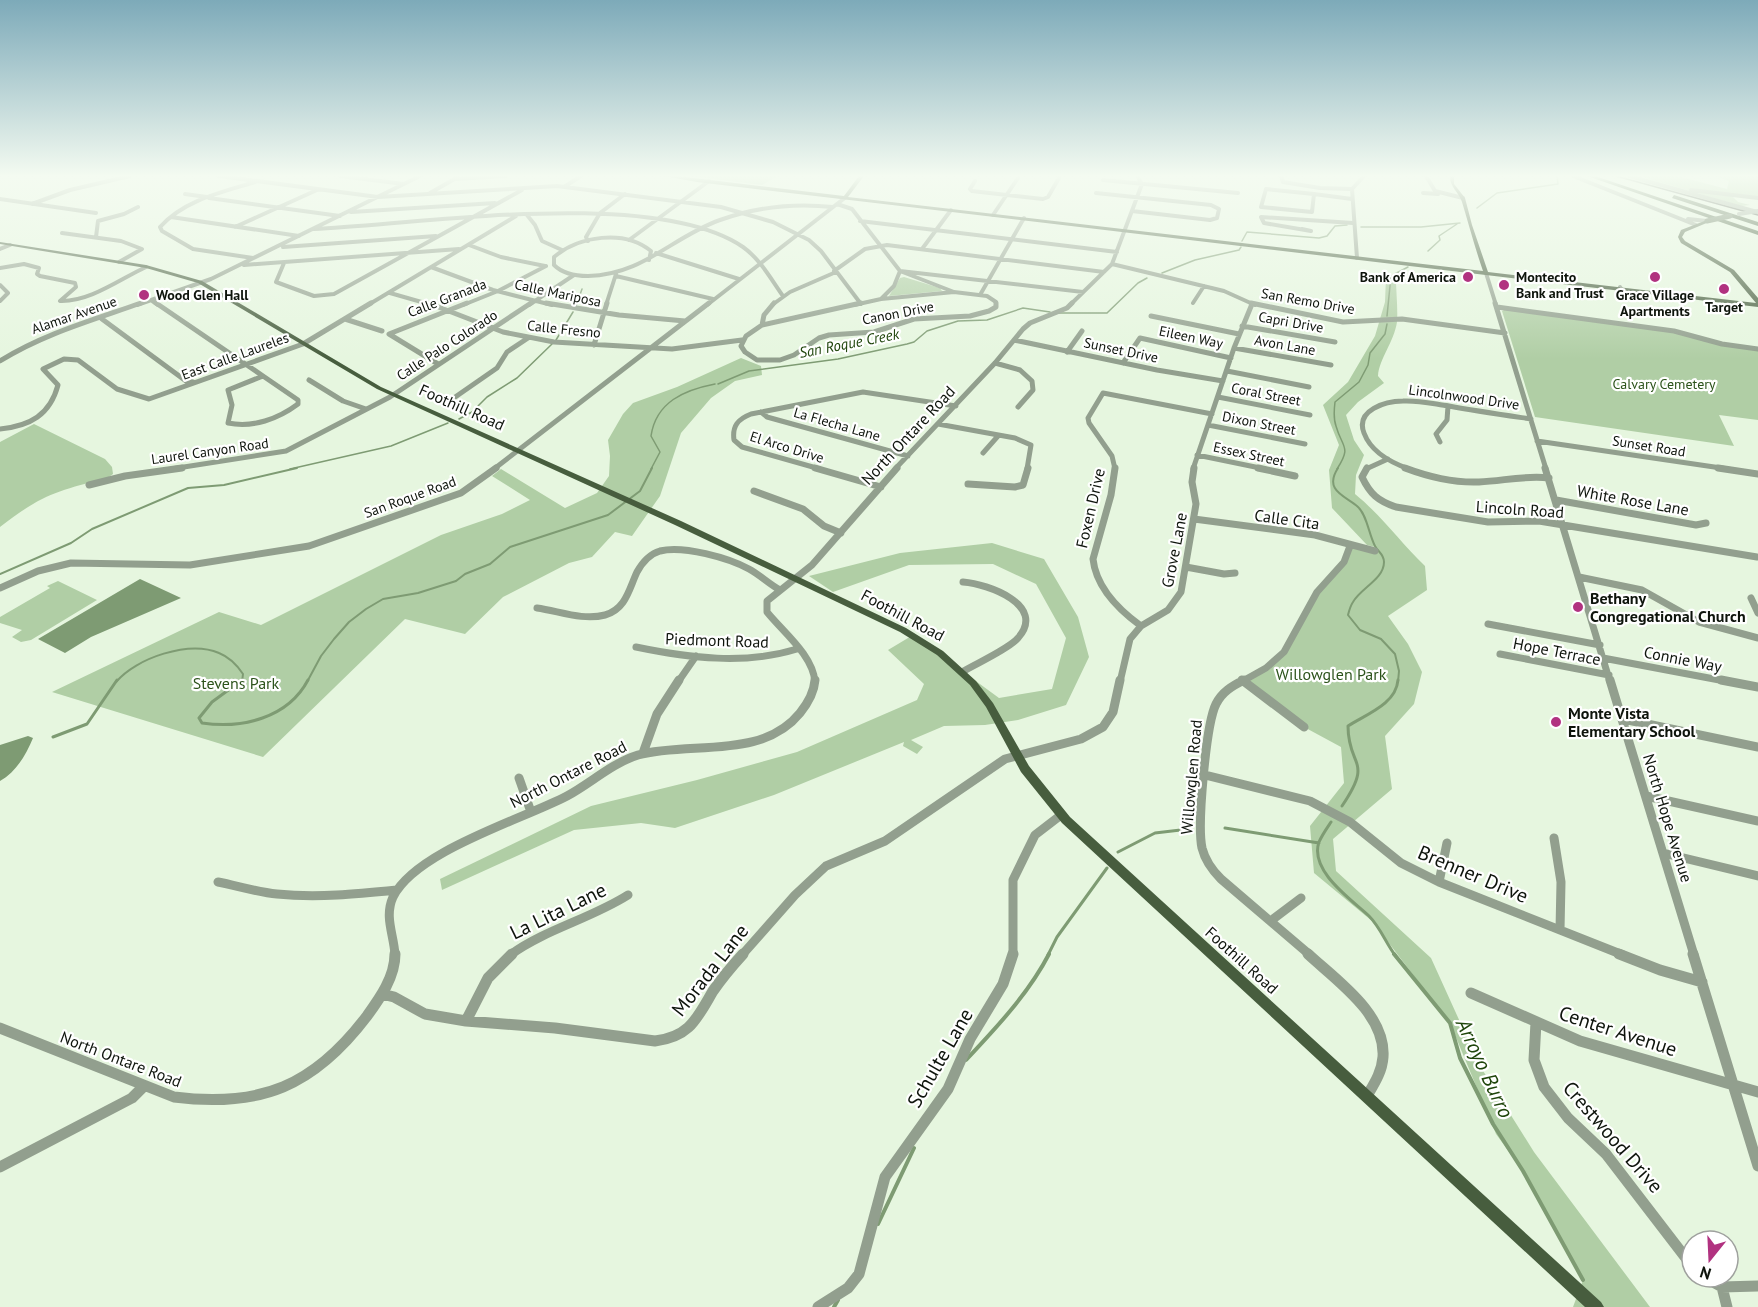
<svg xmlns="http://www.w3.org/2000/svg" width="1758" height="1307" viewBox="0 0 1758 1307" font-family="'PT Sans',sans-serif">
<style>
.green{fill:#b0cea5}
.water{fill:#7e9b73}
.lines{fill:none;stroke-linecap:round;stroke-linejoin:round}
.stream-far3{stroke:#7e9b73;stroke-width:1.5}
.stream-far2{stroke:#7e9b73;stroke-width:2}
.stream-far1{stroke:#7e9b73;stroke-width:3}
.stream{stroke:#7e9b73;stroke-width:4}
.minor-far4{stroke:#929f8e;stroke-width:4}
.minor-far3{stroke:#929f8e;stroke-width:5}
.minor-far2{stroke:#929f8e;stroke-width:7}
.minor-far1{stroke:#929f8e;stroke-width:9}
.minor{stroke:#929f8e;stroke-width:11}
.major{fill:#475d3e;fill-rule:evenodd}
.highway{fill:#2c4622;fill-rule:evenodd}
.rail{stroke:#2c3329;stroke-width:1.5}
.minor-bridge{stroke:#929f8e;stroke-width:4}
.major-bridge{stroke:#475d3e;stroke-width:5}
.poi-dot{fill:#b13280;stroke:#fff;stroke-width:2}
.labels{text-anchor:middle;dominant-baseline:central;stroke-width:4.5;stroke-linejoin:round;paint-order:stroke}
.far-poi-label{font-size:14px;font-weight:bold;fill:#0e140c;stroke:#fff;text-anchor:start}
.far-street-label{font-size:14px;fill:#0e140c;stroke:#fff}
.far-park-label{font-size:14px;fill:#2c531b;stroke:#fff}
.far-water-label{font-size:15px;font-style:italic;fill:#1f450b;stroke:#fff}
.street-label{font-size:16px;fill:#0e140c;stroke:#fff}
.poi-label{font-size:16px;font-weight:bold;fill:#0e140c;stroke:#fff;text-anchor:start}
.park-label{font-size:16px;fill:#2c531b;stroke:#fff}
.near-street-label{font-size:20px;fill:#0e140c;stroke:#fff}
.near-water-label{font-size:21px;font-style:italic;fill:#1f450b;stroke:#fff}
</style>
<rect width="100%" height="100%" fill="#e6f6df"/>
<path class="green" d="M690,176H778L762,185Z
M1639,176H1677L1727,189L1729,181L1715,176H1758V198L1730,194L1738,202L1750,205L1741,206Z
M1386,276L1396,278C1396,292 1398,308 1397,322C1394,342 1379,359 1378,376L1384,383L1358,402L1346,415L1354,440L1364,455L1356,475L1355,494C1382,516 1400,542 1425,566L1427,590L1388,616L1408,644L1422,672L1414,704L1385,736L1392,789L1333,839L1336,871L1431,958L1480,1066L1534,1152L1650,1307H1573L1583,1280L1523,1171L1496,1134L1450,1023L1372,921L1314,873L1310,826L1344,783L1341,747L1304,727L1242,680L1278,658L1317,593L1339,568L1350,546L1375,550V547L1367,545L1332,508L1329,470L1339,445L1323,405L1348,382L1375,336L1385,302Z
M904,277L940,288L942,291L889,296L900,278Z
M1506,309L1675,333L1758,351V420L1719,415L1734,446L1535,417L1502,311Z
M741,358L761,366L762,375L735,381L711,398L681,433L660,496L632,536L615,532L592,557L569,563L503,597L465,634L405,619L263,757L52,692L219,612L261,625L441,535L502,514L530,500L492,476L501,469L565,508L597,493L609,476L610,456L608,440L623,414L633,403L677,387Z
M34,424L105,459L112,467L113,474L106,479C57,490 40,496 0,527V442Z
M992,543L1044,559L1078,617L1089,657L1066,705L1018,720L985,725L944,726L911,740L923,747L917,754L903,746L904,742L774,795L675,828L641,823L574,830L442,890L440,879L591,806L697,780L797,752L917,700L924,684L888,650L913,635L999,698L1052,689L1066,638L1036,584L993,564L909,565L833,592L809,576L900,553Z
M58,581L97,600L31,640L21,642L12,637L22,630L0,623V617L50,588L47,586Z"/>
<path class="water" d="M140,579L181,598L91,637L65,653L38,639Z
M28,736L33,738C26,755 16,772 0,781V745Z"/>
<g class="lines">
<path class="stream-far3" d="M1477,208L1497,193L1558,184L1557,176
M1361,227H1421L1460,223
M1242,241L1247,232L1319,238L1327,236L1335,226L1347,225
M1428,251L1440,240L1439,236L1457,224
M1162,273L1195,260L1239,250L1241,247
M576,306L582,289
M1059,313H1107L1138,283L1147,278
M1387,316L1391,276L1408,267
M556,340L573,312
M718,384L749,371L838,359L907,344L914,342L927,331L958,321L987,320L1023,308L1050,312
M459,419L472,412L487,397L517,378L552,344
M290,469L391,446L448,423
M651,469L660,452L651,436C656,402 684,390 715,384
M1337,469C1352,446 1342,448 1336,426C1333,418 1334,410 1335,402L1359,382L1368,365L1370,353L1385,334L1387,324"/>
<path class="stream-far2" d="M1338,468C1323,491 1346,496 1358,507C1367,515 1369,535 1375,546C1378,552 1384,554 1384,562C1384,579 1361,588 1353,602C1351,605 1349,611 1348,615L1360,630L1381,639L1395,654L1399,671L1398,682
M0,574L71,543L92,529L188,488L224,485L297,468
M116,682C136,658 189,640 219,653C229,657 237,665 243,674L242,682
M307,682L321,656L334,639L349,622L366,609L383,599L418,593L456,581L465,574L490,564L510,547L608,515L640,491L652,468"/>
<path class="stream-far1" d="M242,680L212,702L199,718L202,723C242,729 288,718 308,680
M53,737L87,724L117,680
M1342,806C1374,759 1348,768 1348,726C1367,714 1396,704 1398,680
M1331,822C1327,828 1322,835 1319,842C1309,871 1352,900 1369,916C1380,927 1386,943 1395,955
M1225,828L1319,843
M1118,852L1155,833L1189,829
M1048,955L1057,937L1107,868"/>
<path class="stream" d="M1394,954L1450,1023L1460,1058L1493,1124L1523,1171L1583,1280
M966,1060C996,1028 1029,993 1049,954
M878,1224L914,1148
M834,1307L838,1300"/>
<path class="minor-far4" d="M219,176L378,197L557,186L721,207L773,222L809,240L821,251L861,304
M340,176L404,184
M1281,176L1283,182L1320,188L1352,189
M1426,176L1435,191L1463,198
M1573,176L1696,225
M1629,176L1757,212
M455,179L506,176
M1103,180L1238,193
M975,181L970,189L972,191L1043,199L1048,197L1059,178
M564,187L581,176
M1266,189L1314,194L1312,212L1261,207Z
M1691,190L1758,198
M430,193L458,177
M1096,193L1211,205L1219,209L1217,218L1210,220L1132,211
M1423,193L1438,194
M185,194L207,197
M1314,194L1352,199
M209,198L340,216
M0,199L96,213
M32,204L70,190L130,176
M837,204L852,209L900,271L954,292
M351,212L495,203
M527,215L535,225L542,241L562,250
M993,215L1018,178
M171,217L299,236
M1688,219L1707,221
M860,221L1117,252
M235,227L317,190
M314,229C421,224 655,187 743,247C760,259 771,279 783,296
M1302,229L1311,231L1264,223L1261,217L1353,223
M62,233L121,241L142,249L119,262
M96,237L98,221L124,214L138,207
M629,240L709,181
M588,241L586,237L600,213L625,194
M469,245L501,257L545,266
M283,247L436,236
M0,249L10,245
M922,249L951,210
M656,253L739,279
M253,258L193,249L162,231L160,227C184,200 222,192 255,182
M1357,258L1352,189L1364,176
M284,263L276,282L314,296L334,294L522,190
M1112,264L1224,291L1255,305
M244,265L459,249
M554,265C563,274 575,276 588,276C643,275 672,237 720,220C756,207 795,203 833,207
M554,265V257C579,236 624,229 651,251L649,260
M431,267L493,290L552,305
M0,268L24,264L39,268L37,274L40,276L75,283L76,287L60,301C90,302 120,279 146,267
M834,271L865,249L887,245L1104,272
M1486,273L1496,305
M616,276L713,299
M0,285L8,293L0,301
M1620,287L1627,300
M954,292L987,296L996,302V305
M390,293L432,305
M980,295L1024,218
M881,299L894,286L900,271L1083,292
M151,300L158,305
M1193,303L1204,286
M137,305L211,279L420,176
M368,305L516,216
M463,305L498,291L546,266
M529,305L574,275
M606,305L616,274
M707,305L846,197
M772,305L790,292L836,272
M854,305L881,299L954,292
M1070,305L1112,264L1142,184L1137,176"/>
<path class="minor-far3" d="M156,303L263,376
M428,303L503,332L554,342L672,349L742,340
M546,303L619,315L685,321
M861,303L762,325L746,336L741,346L745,352L757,360H780L794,355L819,338L829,335L874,332L914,319L970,316L989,311L996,307V303
M1251,303L1343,322L1402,319L1505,333
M1495,303L1546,469
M1497,307L1674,331L1722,344L1758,349
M1151,316L1239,334
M102,319L186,381L193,382
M345,319L382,331
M762,325L764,315L774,303
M1242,326L1335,342
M1014,340L1157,370L1223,381
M594,345L607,303
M1234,348L1331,365
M1067,352L1082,331
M0,361C43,334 93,320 141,303
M995,363L1020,370L1032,381L1033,390L1018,407
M1123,363L1140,338L1231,358
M438,364L389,334L467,303
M1227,371L1309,387
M263,376L298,400V404C278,419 253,428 228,423L232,405L228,390Z
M309,380L343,401L366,409
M1218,397L1310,415
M448,402L497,368L507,352L528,338
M761,412L767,417L908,456
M938,424L1015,438L1031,445L1027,469
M1208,425L1305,444
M0,429C30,426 50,415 58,385L43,369L64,359L78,360L117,389L149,399L303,344L371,303
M1537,441L1728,469
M1440,442L1436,434L1447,420L1448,406
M983,453L998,436
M1197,455L1265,469
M171,469L286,451L390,397L531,303
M494,469L709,303
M820,469L742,447L734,440C732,426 738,419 751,414L863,392L956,406
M895,469L995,363L1023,329L1030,323L1067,308L1072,303
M1115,469L1112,456L1089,423L1088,418L1103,393L1212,414
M1193,469L1234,348L1252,304
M1366,469L1388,459
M1409,469C1392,463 1371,452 1364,433C1355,410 1386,401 1403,401C1418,400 1434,404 1449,406C1476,411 1504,415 1531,419"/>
<path class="minor-far2" d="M815,468L881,487
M1115,468L1111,495L1093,559C1096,587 1119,610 1141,626
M1258,468L1295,476
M1367,468L1362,477C1370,494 1378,501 1396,507L1488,522L1539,521L1757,557
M1405,468C1429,477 1454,483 1479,482C1503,481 1525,475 1549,478
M1545,468L1610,682
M1718,468L1758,474
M968,484L1015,487L1023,485L1028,468
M89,485L125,476L182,468
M754,491L803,509L824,526L841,533
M1556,500L1696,525L1706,523
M1194,519L1315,535L1375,551
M1186,567L1224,574L1235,573
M1579,577L1642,590L1699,622L1758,638
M0,588L38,571L71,563L190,565L309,546L461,493L496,468
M1751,598L1758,613
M537,608C559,611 583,621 605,615C626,609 629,589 637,572C642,563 650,554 660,551C683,545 729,558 749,569C760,575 769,584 780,590
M1488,624L1600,645
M636,647C689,658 745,665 797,649
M1500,654L1609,675
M1603,658L1730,682
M962,672C975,664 1009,649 1018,638C1047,605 988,584 963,582
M1242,680L1244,682
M678,682L696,656
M815,682C813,655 783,632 767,612V601L812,565L897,468
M1120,682L1130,639L1141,626L1168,610L1181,592L1196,504L1192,482L1194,468
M1241,682L1266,668L1284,652L1317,592L1344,562L1350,546"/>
<path class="minor-far1" d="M1242,680L1304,727
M1244,680C1232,686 1222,692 1216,704C1206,724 1197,825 1202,848C1205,860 1212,870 1221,879L1310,955
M1610,680L1694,955
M1721,680L1758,687
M1623,719L1758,747
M643,753L657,714L679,680
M1205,775L1310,801L1350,822L1401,863L1439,882L1623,955
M519,778L531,812
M1646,796L1758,821
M1554,838L1561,882L1560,930
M1663,853L1758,876
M218,882C238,886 257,892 277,894C317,898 357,894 397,890
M1439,882L1447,843
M1272,920L1301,898
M395,955C394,935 384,917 393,897C416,851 521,820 567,796C591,783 612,763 638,755C691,741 762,760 800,713C808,703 814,693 815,680
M510,955C546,929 590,919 628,895
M742,955L795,895L826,866L885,841L1005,759L1081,739L1103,727L1113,712L1120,680
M1013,955V880L1035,835L1061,815"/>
<path class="minor" d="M1308,954C1336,980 1386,1014 1383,1057C1382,1072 1374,1084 1367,1096
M1619,954L1660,970L1702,982
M1693,954L1758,1166
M1471,993L1580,1041L1758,1092
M382,994L394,997L425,1014L466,1021L555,1028L655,1041C690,1037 697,1018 713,991C722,978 733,965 743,954
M466,1021L488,978L512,954
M1536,1022L1534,1060L1544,1087L1568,1118L1606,1154L1692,1266
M0,1028L174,1097C261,1108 314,1086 367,1016C380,998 395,977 395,954
M0,1167L132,1098L144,1086
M1704,1277L1722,1287L1758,1286
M1722,1287L1727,1307
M818,1307L848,1288L859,1274L885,1177L948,1089L970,1039L1003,984L1013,954"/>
<path class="major" d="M664,176H677L844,196L859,176H864L848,197L1483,271C1475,248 1469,225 1462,202C1459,192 1450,188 1450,176H1454V184L1465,198L1472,225L1488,272L1756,303L1730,272L1681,243L1678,237L1681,230L1707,220H1709V222L1685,232L1682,237L1685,241L1734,270L1758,298V307L697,182Z
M0,242L146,265L202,281L381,387L681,521L906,628L943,651L976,681L993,703L1029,766L1070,817L1601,1302L1604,1307H1585L1062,823L1021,772L986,707L970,685L937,655L900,632L675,525L377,389L198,283L146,268L0,244Z"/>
<path class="highway" d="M1587,176H1595L1758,231V235Z
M1674,195L1758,222V226L1672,198Z"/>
<path class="rail" d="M1616,176L1758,215"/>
<path class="minor-bridge" d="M1739,214L1758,211"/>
<path class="major-bridge" d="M1707,221L1730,216"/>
</g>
<linearGradient id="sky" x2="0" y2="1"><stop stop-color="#7daab9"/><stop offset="0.49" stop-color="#f4fbf1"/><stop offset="1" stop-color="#f4fbf1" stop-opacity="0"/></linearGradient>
<rect width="1758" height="359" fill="url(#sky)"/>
<g class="poi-dot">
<circle cx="1468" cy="277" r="6"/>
<circle cx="1655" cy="277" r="6"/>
<circle cx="1504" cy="285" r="6"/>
<circle cx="1724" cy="289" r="6"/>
<circle cx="144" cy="295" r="6"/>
<circle cx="1578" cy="607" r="6"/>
<circle cx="1556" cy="722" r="6"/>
</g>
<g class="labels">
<g class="far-poi-label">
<text x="1456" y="277" text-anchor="end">Bank of America</text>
<text x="1516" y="277">Montecito<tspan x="1516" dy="16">Bank and Trust</tspan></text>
<text x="156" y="295">Wood Glen Hall</text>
<text x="1655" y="295" text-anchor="middle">Grace Village<tspan x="1655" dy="16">Apartments</tspan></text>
<text x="1724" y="307" text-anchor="middle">Target</text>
</g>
<g class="far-street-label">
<text transform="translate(558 293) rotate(12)">Calle Mariposa</text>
<text transform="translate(447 298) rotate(-21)">Calle Granada</text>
<text transform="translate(1308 301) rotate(10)">San Remo Drive</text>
<text transform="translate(898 313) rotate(-11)">Canon Drive</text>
<text transform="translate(74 315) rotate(-19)">Alamar Avenue</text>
<text transform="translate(1291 322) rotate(10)">Capri Drive</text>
<text transform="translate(564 329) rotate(6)">Calle Fresno</text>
<text transform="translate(1191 337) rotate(12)">Eileen Way</text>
<text transform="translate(447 345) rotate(-33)">Calle Palo Colorado</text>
<text transform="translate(1285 345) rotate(10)">Avon Lane</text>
<text transform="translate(1121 350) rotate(12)">Sunset Drive</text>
<text transform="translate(235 356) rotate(-20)">East Calle Laureles</text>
<text transform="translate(1266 394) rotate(11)">Coral Street</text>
<text transform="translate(1464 397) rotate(8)">Lincolnwood Drive</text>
<text transform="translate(1259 423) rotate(11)">Dixon Street</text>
<text transform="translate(837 424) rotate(16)">La Flecha Lane</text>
<text transform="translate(1649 446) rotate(9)">Sunset Road</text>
<text transform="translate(787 447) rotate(17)">El Arco Drive</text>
<text transform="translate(210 451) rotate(-8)">Laurel Canyon Road</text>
<text transform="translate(1249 454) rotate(12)">Essex Street</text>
<text transform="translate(410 497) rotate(-20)">San Roque Road</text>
</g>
<g class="far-park-label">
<text x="1664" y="384">Calvary Cemetery</text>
</g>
<g class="far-water-label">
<text transform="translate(849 343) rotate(-11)">San Roque Creek</text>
</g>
<g class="street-label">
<text transform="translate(462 407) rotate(24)">Foothill Road</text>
<text transform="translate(908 435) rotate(-47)">North Ontare Road</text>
<text transform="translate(1633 500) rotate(10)">White Rose Lane</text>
<text transform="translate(1090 508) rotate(-77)">Foxen Drive</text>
<text transform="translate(1520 509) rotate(4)">Lincoln Road</text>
<text transform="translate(1287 519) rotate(8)">Calle Cita</text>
<text transform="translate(1174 550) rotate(-79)">Grove Lane</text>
<text transform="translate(903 615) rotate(28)">Foothill Road</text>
<text transform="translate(717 640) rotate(2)">Piedmont Road</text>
<text transform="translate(1557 651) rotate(11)">Hope Terrace</text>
<text transform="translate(1683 659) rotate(11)">Connie Way</text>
<text transform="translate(568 774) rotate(-27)">North Ontare Road</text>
<text transform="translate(1191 777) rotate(-85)">Willowglen Road</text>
<text transform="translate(1668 818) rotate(73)">North Hope Avenue</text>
<text transform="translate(1242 960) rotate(42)">Foothill Road</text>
<text transform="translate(121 1059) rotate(21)">North Ontare Road</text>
</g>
<g class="poi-label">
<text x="1590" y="598">Bethany<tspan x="1590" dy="18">Congregational Church</tspan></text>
<text x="1568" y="713">Monte Vista<tspan x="1568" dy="18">Elementary School</tspan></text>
</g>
<g class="park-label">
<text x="1331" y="674">Willowglen Park</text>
<text x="236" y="683">Stevens Park</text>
</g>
<g class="near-street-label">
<text transform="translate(1473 874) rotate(23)">Brenner Drive</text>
<text transform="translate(558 911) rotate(-26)">La Lita Lane</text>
<text transform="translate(710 970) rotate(-52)">Morada Lane</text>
<text transform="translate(1618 1031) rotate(18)">Center Avenue</text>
<text transform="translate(940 1058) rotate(-60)">Schulte Lane</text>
<text transform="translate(1613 1137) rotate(49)">Crestwood Drive</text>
</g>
<g class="near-water-label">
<text transform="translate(1485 1068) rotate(65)">Arroyo Burro</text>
</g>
</g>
<g transform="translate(1710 1259) rotate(198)"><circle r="28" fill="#ffffff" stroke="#9fa19e" stroke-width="1.5"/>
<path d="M0-4.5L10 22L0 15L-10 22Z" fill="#b13280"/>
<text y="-9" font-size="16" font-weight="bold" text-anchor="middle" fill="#0e140c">N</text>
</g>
</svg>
